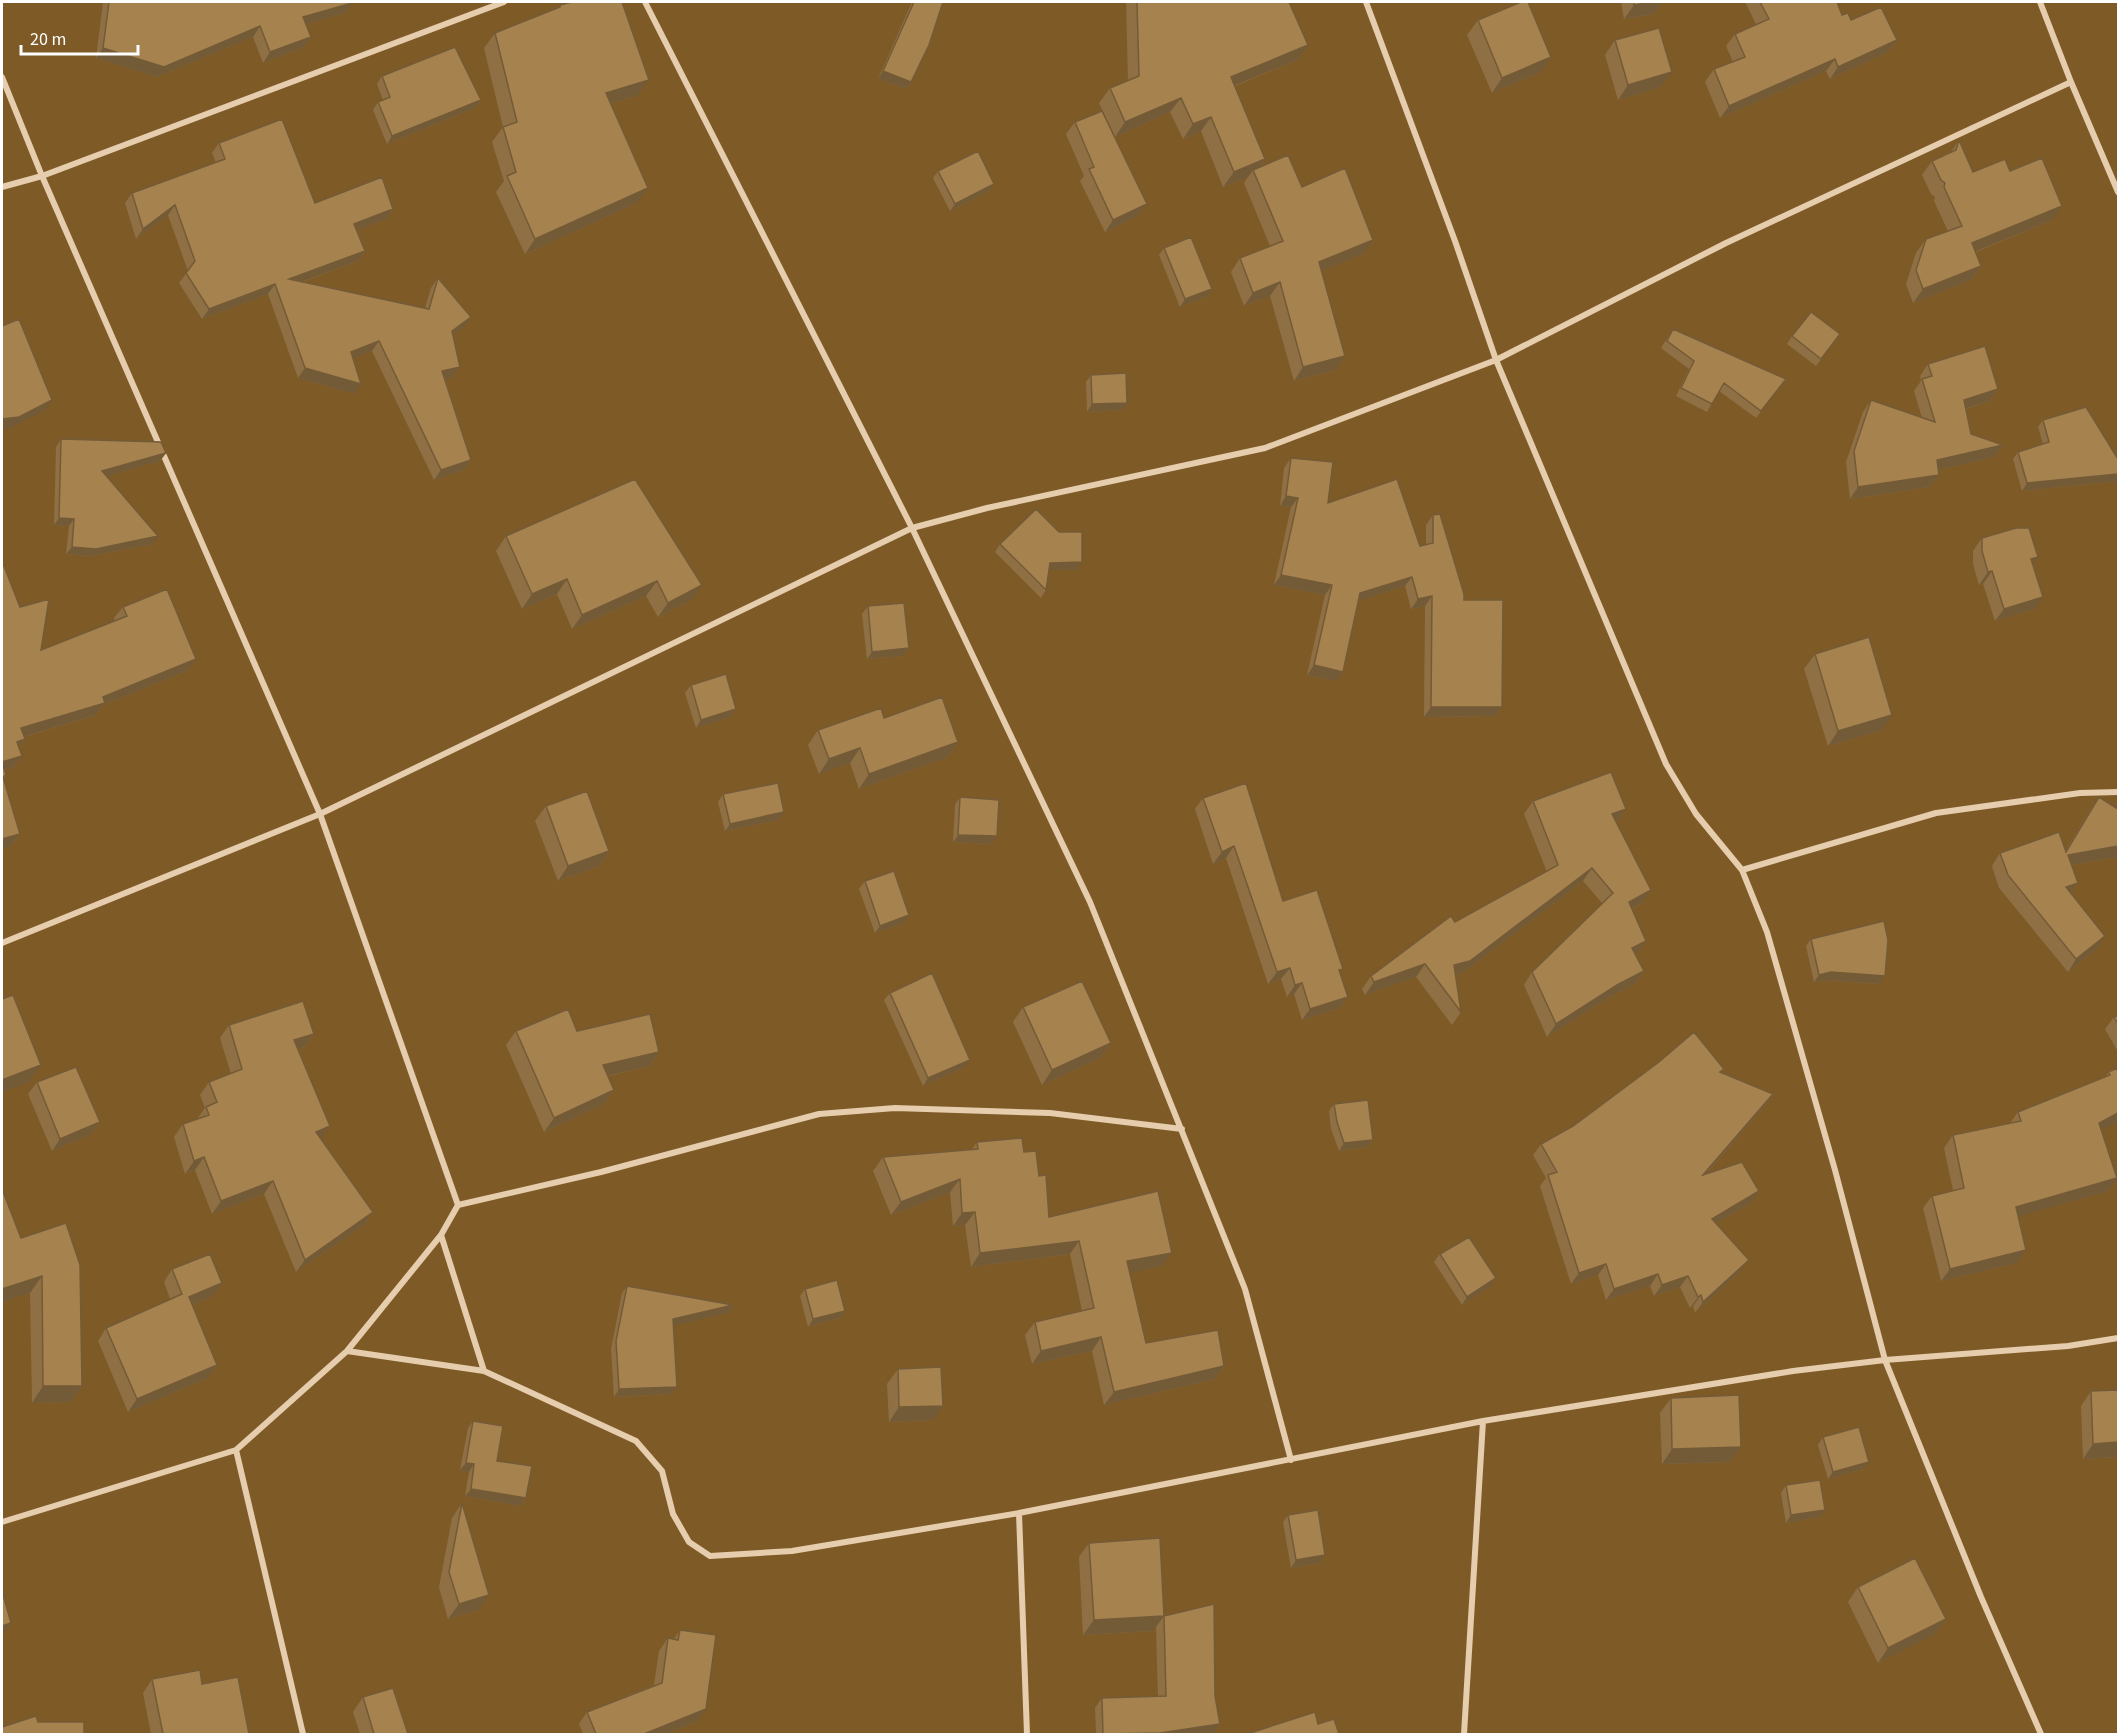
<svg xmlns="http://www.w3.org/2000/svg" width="2120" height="1736" viewBox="0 0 2120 1736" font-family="'Source Sans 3',sans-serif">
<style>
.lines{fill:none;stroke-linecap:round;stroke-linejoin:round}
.minor{stroke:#e5cdad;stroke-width:6}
.wall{fill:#8f7044}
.shaded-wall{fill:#745b37}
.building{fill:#a6824f;stroke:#745b37;stroke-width:1.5}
</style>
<rect width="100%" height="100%" fill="#7e5a27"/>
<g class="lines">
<path class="minor" d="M645,2L912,528L1090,902L1245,1289L1291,1460
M1366,2L1455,241L1496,360L1666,764L1696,814L1742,870L1767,932L1835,1170L1885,1360L1981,1597L2041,1734
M2040,2L2071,82L2118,192
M2,77L42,176L320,814L458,1205
M2,187L42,176L504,2
M1742,870L1936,813L2080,793L2118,792
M2,943L320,814L912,528L987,508L1265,448L1496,360L1726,243L2071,82
M441,1235L484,1371
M347,1351L484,1371L636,1441L662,1471L673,1514L689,1542L710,1556L792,1551L1019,1513L1483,1421L1793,1371L1885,1360L2068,1346L2118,1338
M236,1450L303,1734
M1019,1513L1027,1734
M2,1522L236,1450L347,1351L441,1235L458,1205L601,1172L819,1114L895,1108L1050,1113L1182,1129
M1464,1734L1483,1421"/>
</g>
<path class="wall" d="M103,2H351L345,13L306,24L311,37L304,47L263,63L253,37L157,77L96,58Z
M912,2H943L911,82L906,89L878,79Z
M1126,2H1289L1297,60L1235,86L1265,159L1260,167L1302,187L1363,254L1321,271L1335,370L1294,381L1270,296L1244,306L1231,272L1240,258L1270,246L1244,183L1248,177L1223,187L1201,131L1183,139L1170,112L1115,137L1099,103L1110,88L1128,81Z
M1621,2H1663L1654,14L1624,19Z
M1745,2H1837L1842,15L1897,40L1888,52L1830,79L1826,71L1720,118L1705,82L1714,69L1733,62L1726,46L1735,34L1756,24Z
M560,5L638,95L611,104L637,203L525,254L496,192L504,181L492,142L503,127L484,48L495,33L558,8Z
M1478,20L1541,72L1492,93L1467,35Z
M1615,40L1661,87L1618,100L1605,55Z
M382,76L481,100L475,108L387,144L373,110L378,102L383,100L377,84Z
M1075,122L1138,216L1105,232L1080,181L1084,176L1066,134Z
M1959,140L1973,172L2010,171L2052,220L1976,252L1981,266L1971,280L1913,303L1906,284L1916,253L1926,239L1948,231L1934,201L1935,197L1931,194L1922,175L1932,161L1951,152Z
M219,143L315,203L393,209L386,219L357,230L365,251L358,261L302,282L425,308L431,288L438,278L464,327L453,335V377L445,378L471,460L464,470L434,480L372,351L353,358L354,394L298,378L268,294L202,319L179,283L188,271L168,215L136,239L125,203L132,193L216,163L212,153Z
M938,171L989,191L950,211L933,178Z
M1164,248L1207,296L1180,307L1159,255Z
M1673,329L1786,379L1756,418L1719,391L1707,412L1676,396L1689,369L1661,348Z
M1792,336L1835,341L1816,366L1787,344Z
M1928,364L1998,389L1990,401L1966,409L1971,434L2003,445L1994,457L1938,470L1939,475L1930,487L1850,499L1846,462L1863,412L1871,400L1922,418L1914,391L1921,381L1920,376Z
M1091,375L1122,410L1087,412L1086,382Z
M2043,420L2118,459V481L2022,491L2013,459L2018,452L2043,444L2038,427Z
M61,439L166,453L160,461L106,476L153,544L91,556L66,554L69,526L54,525L56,447Z
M1291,458L1328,503L1420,546L1426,545V525L1433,515L1502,707L1495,716L1424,717L1425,606L1411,609L1405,586L1358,601L1343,672L1337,681L1307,675L1325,595L1274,585L1291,507L1280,506L1284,468Z
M635,479L692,600L658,617L646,596L572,629L557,594L522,609L496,551L506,536Z
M1982,538L2033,564L2035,609L1995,621L1983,584L1979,585L1973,564V551Z
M1000,544L1077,570H1049L1046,590L1041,598L995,552Z
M2,561L20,607L41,650L115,621L114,618L123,607L187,671L103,705L96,715L24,737L25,739L19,747L22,756L14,767L4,770L6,775L4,779L20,834L11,846L2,849Z
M868,606L903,656L867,659L862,614Z
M1815,654L1882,730L1828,746L1804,669Z
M691,685L736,709L731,717L696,728L685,693Z
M884,718L958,742L948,757L859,789L850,763L819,774L808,745L818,730Z
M723,794L779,820L725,831L718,802Z
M960,797L992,844L953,842L955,805Z
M2099,797L2118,809V857L2071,865L2078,883L2071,892L2097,949L2068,972L1999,888L1992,866L2000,853L2066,850L2090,810Z
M1203,798L1283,901L1340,973L1348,997L1340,1008L1302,1020L1294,994L1287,997L1281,979L1268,984L1226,858L1213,864L1195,809Z
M1533,801L1617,822L1642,903L1632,909L1637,954L1636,955L1644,971L1635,984L1608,998L1547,1037L1524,985L1532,972L1602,903L1583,881L1461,974L1455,975L1461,1012L1452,1025L1416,977L1365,995L1362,989L1371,976L1547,872L1524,814Z
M546,806L609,851L599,866L558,881L535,821Z
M865,881L904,923L875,933L859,889Z
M1811,939L1880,984L1826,980L1814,982L1806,946Z
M890,993L965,1067L923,1086L884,1000Z
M1023,1007L1111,1043L1100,1058L1042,1085L1013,1022Z
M2118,1016V1052L2105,1029L2114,1017Z
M229,1025L314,1034L305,1047L298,1049L321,1139L373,1212L364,1225L296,1272L264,1194L212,1214L195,1170L185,1174L174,1137L183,1124L197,1119L205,1108L200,1095L209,1082L231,1074L220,1038Z
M516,1031H577L659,1052L650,1066L608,1076L614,1090L604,1104L544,1132L506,1045Z
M2118,1068V1122L2101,1130L2108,1191L2018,1216L2017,1263L1941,1281L1923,1208L1932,1196L1953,1190L1944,1148L1953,1135L2010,1123L2018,1112L2106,1077L2108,1072Z
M1722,1072L1773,1094L1765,1106L1706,1174L1751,1203L1716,1223L1741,1271L1695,1313L1693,1306L1690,1308L1680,1287L1654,1296L1650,1286L1606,1300L1598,1275L1571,1284L1540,1186L1546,1178L1533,1155L1541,1144Z
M37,1082L100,1122L91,1134L52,1151L28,1094Z
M1334,1104L1373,1140L1367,1147L1339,1151L1331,1129L1329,1111Z
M977,1142L1024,1152L1039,1176L1049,1217L1162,1266L1129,1272L1146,1343L1224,1366L1215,1379L1104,1405L1092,1351L1032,1364L1025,1335L1035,1322L1082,1311L1070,1254L971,1267L965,1225L953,1226L950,1192L891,1215L873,1171L883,1157L972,1149Z
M2,1189L21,1238L66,1223L82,1386L70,1402L32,1403L30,1293L2,1302Z
M1440,1254L1491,1286L1462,1305L1434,1262Z
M172,1269L213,1296L192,1305L217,1365L208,1378L128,1412L98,1341L106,1328L170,1299L164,1282Z
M627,1286L733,1305L728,1313L673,1325L677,1387L671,1394L614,1397L611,1349L622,1293Z
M805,1289L845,1311L840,1318L808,1327L800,1296Z
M898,1369L933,1420L889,1422L887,1384Z
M2091,1391L2118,1457L2083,1459L2081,1406Z
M1671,1398L1730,1462L1662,1464L1660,1413Z
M473,1421L497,1461L526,1498L521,1506L465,1496L469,1472L460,1470L468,1428Z
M1823,1437L1863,1469L1828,1479L1818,1445Z
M1786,1485L1820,1517L1786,1523L1781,1493Z
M462,1503L479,1610L448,1619L439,1587L452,1518Z
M1288,1515L1325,1555L1320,1563L1291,1568L1283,1522Z
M1089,1543L1164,1616L1153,1631L1083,1635L1079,1557Z
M1858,1587L1946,1619L1935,1634L1878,1663L1848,1602Z
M1164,1616L1215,1696L1220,1724L1213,1734H1096L1095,1708L1102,1698L1158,1697L1156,1626Z
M680,1630L698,1721L666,1734H583L579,1724L587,1712L654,1685L659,1651L668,1638L674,1639Z
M152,1679L202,1684L249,1734H151L143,1693Z
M363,1697L408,1734H360L353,1712Z"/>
<path class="shaded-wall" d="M1652,2H1663L1654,14L1624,19L1634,5Z
M352,3L345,13L296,27L303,17Z
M260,26L253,37L157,77L96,58L103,48Z
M311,37L304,47L263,63L270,52Z
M1897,40L1888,52L1830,79L1838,67Z
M1308,45L1297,60L1221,91L1231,77Z
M1551,57L1541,72L1492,93L1502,78Z
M1835,59L1826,71L1720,118L1729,106Z
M883,71L911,82L906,89L878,79Z
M1672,72L1661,87L1618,100L1628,85Z
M649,80L638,95L595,109L606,93Z
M1181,98L1170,112L1115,137L1125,122Z
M481,100L475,108L387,144L392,136Z
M1211,117L1201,131L1183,139L1193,124Z
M1265,159L1255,174L1253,170L1248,177L1223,187L1234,172Z
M994,184L989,191L950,211L955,204Z
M648,188L637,203L525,254L535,239Z
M1147,204L1138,216L1105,232L1113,220Z
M175,205L168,215L136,239L143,229Z
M2062,206L2052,220L1962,257L1972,243Z
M393,209L386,219L347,234L354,224Z
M1373,240L1363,254L1310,276L1319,262Z
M365,251L358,261L282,289L289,279Z
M1981,266L1971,280L1913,303L1923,289Z
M1280,282L1270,296L1244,306L1253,293Z
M275,284L268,294L202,319L209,309Z
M1212,289L1207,296L1180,307L1185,299Z
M471,317L464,327L445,341L452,331Z
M379,341L372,351L344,362L351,352Z
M1345,356L1335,370L1294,381L1303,367Z
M460,367L453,377L435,381L442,371Z
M305,368L361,384L354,394L298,378Z
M1998,389L1990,401L1955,412L1964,400Z
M52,400L44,411L11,428L2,429V419Z
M1127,403L1122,410L1087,412L1092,404Z
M2003,445L1994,457L1929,472L1937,460Z
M166,453L160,461L97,479L102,471Z
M471,460L464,470L434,480L441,470Z
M2118,474V481L2022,491L2027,483Z
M1939,475L1930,487L1850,499L1858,487Z
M1286,496L1298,498L1291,507L1280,506Z
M59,518L74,519L69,526L54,525Z
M158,536L153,544L91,556L66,554L72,547Z
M2038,557L2029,570L2031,559Z
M1082,562L1077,570H1044L1050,563Z
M1992,571L1983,584L1979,585L1988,572Z
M1281,575L1332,585L1325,595L1274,585Z
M1412,577L1405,586L1353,603L1360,593Z
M567,579L557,594L522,609L532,594Z
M657,581L646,596L572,629L582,615Z
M702,585L692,600L658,617L668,603Z
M1432,596L1425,606L1411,609L1418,599Z
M2043,597L2035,609L1995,621L2004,609Z
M909,648L903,656L867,659L872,652Z
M196,659L187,671L103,705L96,715L13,740L21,728L103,697Z
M1314,665L1343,672L1337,681L1307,675Z
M1431,707H1502L1495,716L1424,717Z
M736,709L731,717L696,728L701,720Z
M1892,715L1882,730L1828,746L1838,731Z
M25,739L17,750V742Z
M958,742L948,757L859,789L869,774Z
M860,748L850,763L819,774L829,759Z
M22,756L14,767L2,771V762Z
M1626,809L1617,822L1612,814Z
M784,812L779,820L725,831L730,824Z
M20,834L11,846L2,849V839Z
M958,835L997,836L992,844L953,842Z
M1234,846L1226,858L1213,864L1222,852Z
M2118,846V857L2059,867L2068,855Z
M609,851L599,866L558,881L568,866Z
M1592,868L1583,881L1461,974L1445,977L1454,965Z
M2078,883L2069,895L2066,887Z
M1651,890L1642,903L1620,915L1629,902Z
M909,915L904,923L875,933L880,926Z
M2105,936L2097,949L2068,972L2076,959Z
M1646,941L1637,954L1623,960L1632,948Z
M1425,964L1416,977L1365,995L1374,982Z
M1290,968L1281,979L1268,984L1277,972Z
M1644,971L1635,984L1608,998L1547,1037L1556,1024L1617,985Z
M1831,972L1885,976L1880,984L1826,980L1814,982L1819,975Z
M1302,983L1294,994L1287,997L1295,985Z
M1348,997L1340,1008L1302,1020L1310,1009Z
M314,1034L305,1047L286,1053L294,1040Z
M1111,1043L1100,1058L1042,1085L1052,1070Z
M659,1052L650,1066L593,1079L603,1065Z
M970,1060L965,1067L923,1086L928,1078Z
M41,1065L29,1082L2,1092V1080Z
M614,1090L604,1104L544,1132L554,1118Z
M1773,1094L1765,1106L1695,1186L1703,1175Z
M2118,1113V1122L2090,1136L2099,1123Z
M100,1122L91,1134L52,1151L60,1139Z
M330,1126L321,1139L316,1132Z
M1373,1140L1367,1147L1339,1151L1344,1143Z
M204,1157L195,1170L185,1174L194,1161Z
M2117,1178L2108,1191L2007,1220L2016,1207Z
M960,1179L950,1192L891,1215L901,1202Z
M273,1181L264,1194L212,1214L221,1201Z
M1759,1191L1751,1203L1704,1230L1712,1219Z
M373,1212L364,1225L296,1272L305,1260Z
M975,1212L965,1225L953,1226L962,1213Z
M1079,1241L1070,1254L971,1267L980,1253Z
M2026,1250L2017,1263L1941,1281L1950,1269Z
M1172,1253L1162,1266L1118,1275L1127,1261Z
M1749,1260L1741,1271L1695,1313L1703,1302Z
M1606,1264L1598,1275L1571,1284L1579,1273Z
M1658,1274L1650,1286L1606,1300L1614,1289Z
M42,1276L30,1293L2,1302V1289Z
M1688,1276L1680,1287L1654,1296L1662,1285Z
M1496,1278L1491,1286L1462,1305L1467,1297Z
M222,1283L213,1296L180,1310L189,1297Z
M1701,1295L1693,1306L1690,1308L1698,1297Z
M733,1305L728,1313L668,1327L673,1319Z
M845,1311L840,1318L808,1327L813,1319Z
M1101,1337L1092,1351L1032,1364L1041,1351Z
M217,1365L208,1378L128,1412L137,1399Z
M1224,1366L1215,1379L1104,1405L1114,1392Z
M43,1386H82L70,1402L32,1403Z
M677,1387L671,1394L614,1397L619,1389Z
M943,1406L933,1420L889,1422L899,1407Z
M2118,1442V1457L2083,1459L2093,1444Z
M1741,1447L1730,1462L1662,1464L1672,1449Z
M1869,1462L1863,1469L1828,1479L1833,1472Z
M466,1463L474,1464L469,1472L460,1470Z
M471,1489L526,1498L521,1506L465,1496Z
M1825,1510L1820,1517L1786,1523L1791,1515Z
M1325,1555L1320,1563L1291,1568L1296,1560Z
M489,1595L479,1610L448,1619L459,1604Z
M1164,1616L1153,1631L1083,1635L1094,1620Z
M1946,1619L1935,1634L1878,1663L1888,1648Z
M11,1623L2,1637V1626Z
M706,1709L698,1721L666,1734H644Z
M1220,1724L1213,1734H1133Z"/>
<path class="building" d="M109,2H351L352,3L303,17L311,37L270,52L260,26L164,67L103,48Z
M572,2H622L649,80L606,93L648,188L535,239L507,176L516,172L503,127L517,122L495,33L560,7V5Z
M914,2H943L929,45L911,82L883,71Z
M1137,2H1289L1308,45L1231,77L1265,159L1234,172L1211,117L1193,124L1181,98L1125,122L1110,88L1139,76Z
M1521,2H1528L1551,57L1502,78L1478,20Z
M1634,2H1652L1634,5Z
M1760,2H1837L1842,15L1848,13L1851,20L1881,7L1897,40L1838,67L1835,59L1729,106L1714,69L1745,57L1735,34L1769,19Z
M1659,28L1672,72L1628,85L1615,40Z
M455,47L481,100L392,136L378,102L390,97L382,76Z
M1102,111L1147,204L1113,220L1089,169L1094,167L1075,122Z
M282,119L315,203L382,177L393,209L354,224L365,251L289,279L429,309L438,278L471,317L452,331L460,367L442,371L471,460L441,470L379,341L351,352L361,384L305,368L275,284L209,309L186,273L195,261L175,205L143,229L132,193L225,159L219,143Z
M1959,140L1973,172L2005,159L2010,171L2042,158L2062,206L1972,243L1981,266L1923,289L1916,270L1926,239L1962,226L1944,187L1945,183L1941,180L1932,161L1956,150Z
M978,151L994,184L955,204L938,171Z
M1288,155L1302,187L1345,168L1373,240L1319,262L1345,356L1303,367L1280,282L1253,293L1240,258L1283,241L1253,170Z
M1191,237L1212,289L1185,299L1164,248Z
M1811,312L1840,334L1821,359L1792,336Z
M19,319L52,400L19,417L2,419V326Z
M1673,329L1786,379L1761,411L1724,383L1712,404L1681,388L1694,361L1667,341Z
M1985,346L1998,389L1964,400L1971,434L2003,445L1937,460L1939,475L1858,487L1854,451L1871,400L1935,422L1922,379L1932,376L1928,364Z
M1126,373L1127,403L1092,404L1091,375Z
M2086,407L2118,459V474L2027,483L2018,452L2049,442L2043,420Z
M61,439L161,442L166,453L102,471L158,536L96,549L72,547L74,519L59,518Z
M1291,458L1333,462L1328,503L1397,479L1420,546L1433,543V515L1440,514L1464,594V600H1503L1502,707H1431L1432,596L1418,599L1412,577L1360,593L1343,672L1314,665L1332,585L1281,575L1298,498L1286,496Z
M635,479L702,585L668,603L657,581L582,615L567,579L532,594L506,536Z
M1036,509L1059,532H1082V562L1050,563L1046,590L1000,544Z
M2016,528H2029L2038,557L2031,559L2043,597L2004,609L1992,571L1988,572L1982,551V538Z
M2,561L20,607L49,599L41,650L127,616L123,607L167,589L196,659L103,697L105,703L21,728L25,739L17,742L22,756L2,762Z
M904,603L909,648L872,652L868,606Z
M1869,637L1892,715L1838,731L1815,654Z
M726,674L736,709L701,720L691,685Z
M942,697L958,742L869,774L860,748L829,759L818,730L881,708L884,718Z
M2,762L6,775L3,777L20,834L2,839Z
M1611,772L1626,809L1612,814L1651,890L1629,902L1646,941L1632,948L1644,971L1617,985L1556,1024L1532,972L1613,893L1592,868L1470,961L1454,965L1461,1012L1425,964L1374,982L1371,976L1451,916L1455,922L1558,865L1533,801Z
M778,783L784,812L730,824L723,794Z
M1246,783L1283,901L1317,890L1343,969L1339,970L1348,997L1310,1009L1302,983L1295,985L1290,968L1277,972L1234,846L1222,852L1203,798Z
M587,791L609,851L568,866L546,806Z
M960,797L999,800L997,836L958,835Z
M2099,797L2118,809V846L2068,855L2078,883L2066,887L2105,936L2076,959L2008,875L2000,853L2059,832L2066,852Z
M894,871L909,915L880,926L865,881Z
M1884,921L1888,940L1885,976L1831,972L1819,975L1811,939Z
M932,973L970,1060L928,1078L890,993Z
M1082,981L1111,1043L1052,1070L1023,1007Z
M13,995L41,1065L2,1080V999Z
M303,1001L314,1034L294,1040L330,1126L316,1132L373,1212L305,1260L273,1181L221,1201L204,1157L194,1161L183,1124L209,1115L206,1107L217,1102L209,1082L242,1069L229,1025Z
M568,1009L577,1031L650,1014L659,1052L603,1065L614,1090L554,1118L516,1031Z
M2118,1016V1024L2114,1017Z
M1694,1032L1724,1069L1720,1072L1773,1094L1703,1175L1742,1162L1759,1191L1712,1219L1749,1260L1703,1302L1701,1295L1698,1297L1688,1276L1662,1285L1658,1274L1614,1289L1606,1264L1579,1273L1548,1175L1557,1172L1541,1144L1573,1126L1659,1062Z
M76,1067L100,1122L60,1139L37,1082Z
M2118,1068V1113L2099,1123L2117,1178L2016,1207L2026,1250L1950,1269L1932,1196L1964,1188L1953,1135L2021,1121L2018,1112L2110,1075L2108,1072Z
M1368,1100L1373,1140L1344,1143L1337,1122L1334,1104Z
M1022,1138L1024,1152L1036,1151L1039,1176L1046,1175L1049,1217L1158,1191L1172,1253L1127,1261L1146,1343L1218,1330L1224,1366L1114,1392L1101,1337L1041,1351L1035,1322L1094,1308L1079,1241L980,1253L975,1212L962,1213L960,1179L901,1202L883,1157L978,1149L977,1142Z
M2,1189L21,1238L66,1223L80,1265L82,1386H43L42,1276L2,1289Z
M1469,1237L1496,1278L1467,1297L1440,1254Z
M210,1254L222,1283L189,1297L217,1365L137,1399L106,1328L182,1294L172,1269Z
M837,1280L845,1311L813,1319L805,1289Z
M627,1286L733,1305L673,1319L677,1387L619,1389L616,1341Z
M941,1367L943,1406L899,1407L898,1369Z
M2118,1390V1442L2093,1444L2091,1391Z
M1739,1395L1741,1447L1672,1449L1671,1398Z
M473,1421L503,1426L497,1461L532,1466L526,1498L471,1489L474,1464L466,1463Z
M1859,1427L1869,1462L1833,1472L1823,1437Z
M1820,1480L1825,1510L1791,1515L1786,1485Z
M462,1503L489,1595L459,1604L449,1572Z
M1318,1510L1325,1555L1296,1560L1288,1515Z
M1160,1538L1164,1616L1094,1620L1089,1543Z
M1915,1558L1946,1619L1888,1648L1858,1587Z
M2,1591L11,1623L2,1626Z
M1214,1604L1215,1696L1220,1724L1160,1733L1103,1734L1102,1698L1166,1696L1164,1616Z
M680,1630L716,1635L706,1709L644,1734H596L587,1712L662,1683L668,1638L678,1640Z
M200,1670L202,1684L238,1677L249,1734H163L152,1679Z
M393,1688L408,1734H374L363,1697Z
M1315,1712L1318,1724L1334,1719L1339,1734H1250V1733Z
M36,1716L38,1722H84V1734H2V1727Z"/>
<rect width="2120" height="1736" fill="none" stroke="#ffffff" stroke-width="6"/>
<path d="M21 45v9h117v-9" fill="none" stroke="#ffffff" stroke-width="3"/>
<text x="30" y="45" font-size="18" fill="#ffffff" stroke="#7e5a27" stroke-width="4.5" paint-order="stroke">20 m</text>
</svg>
